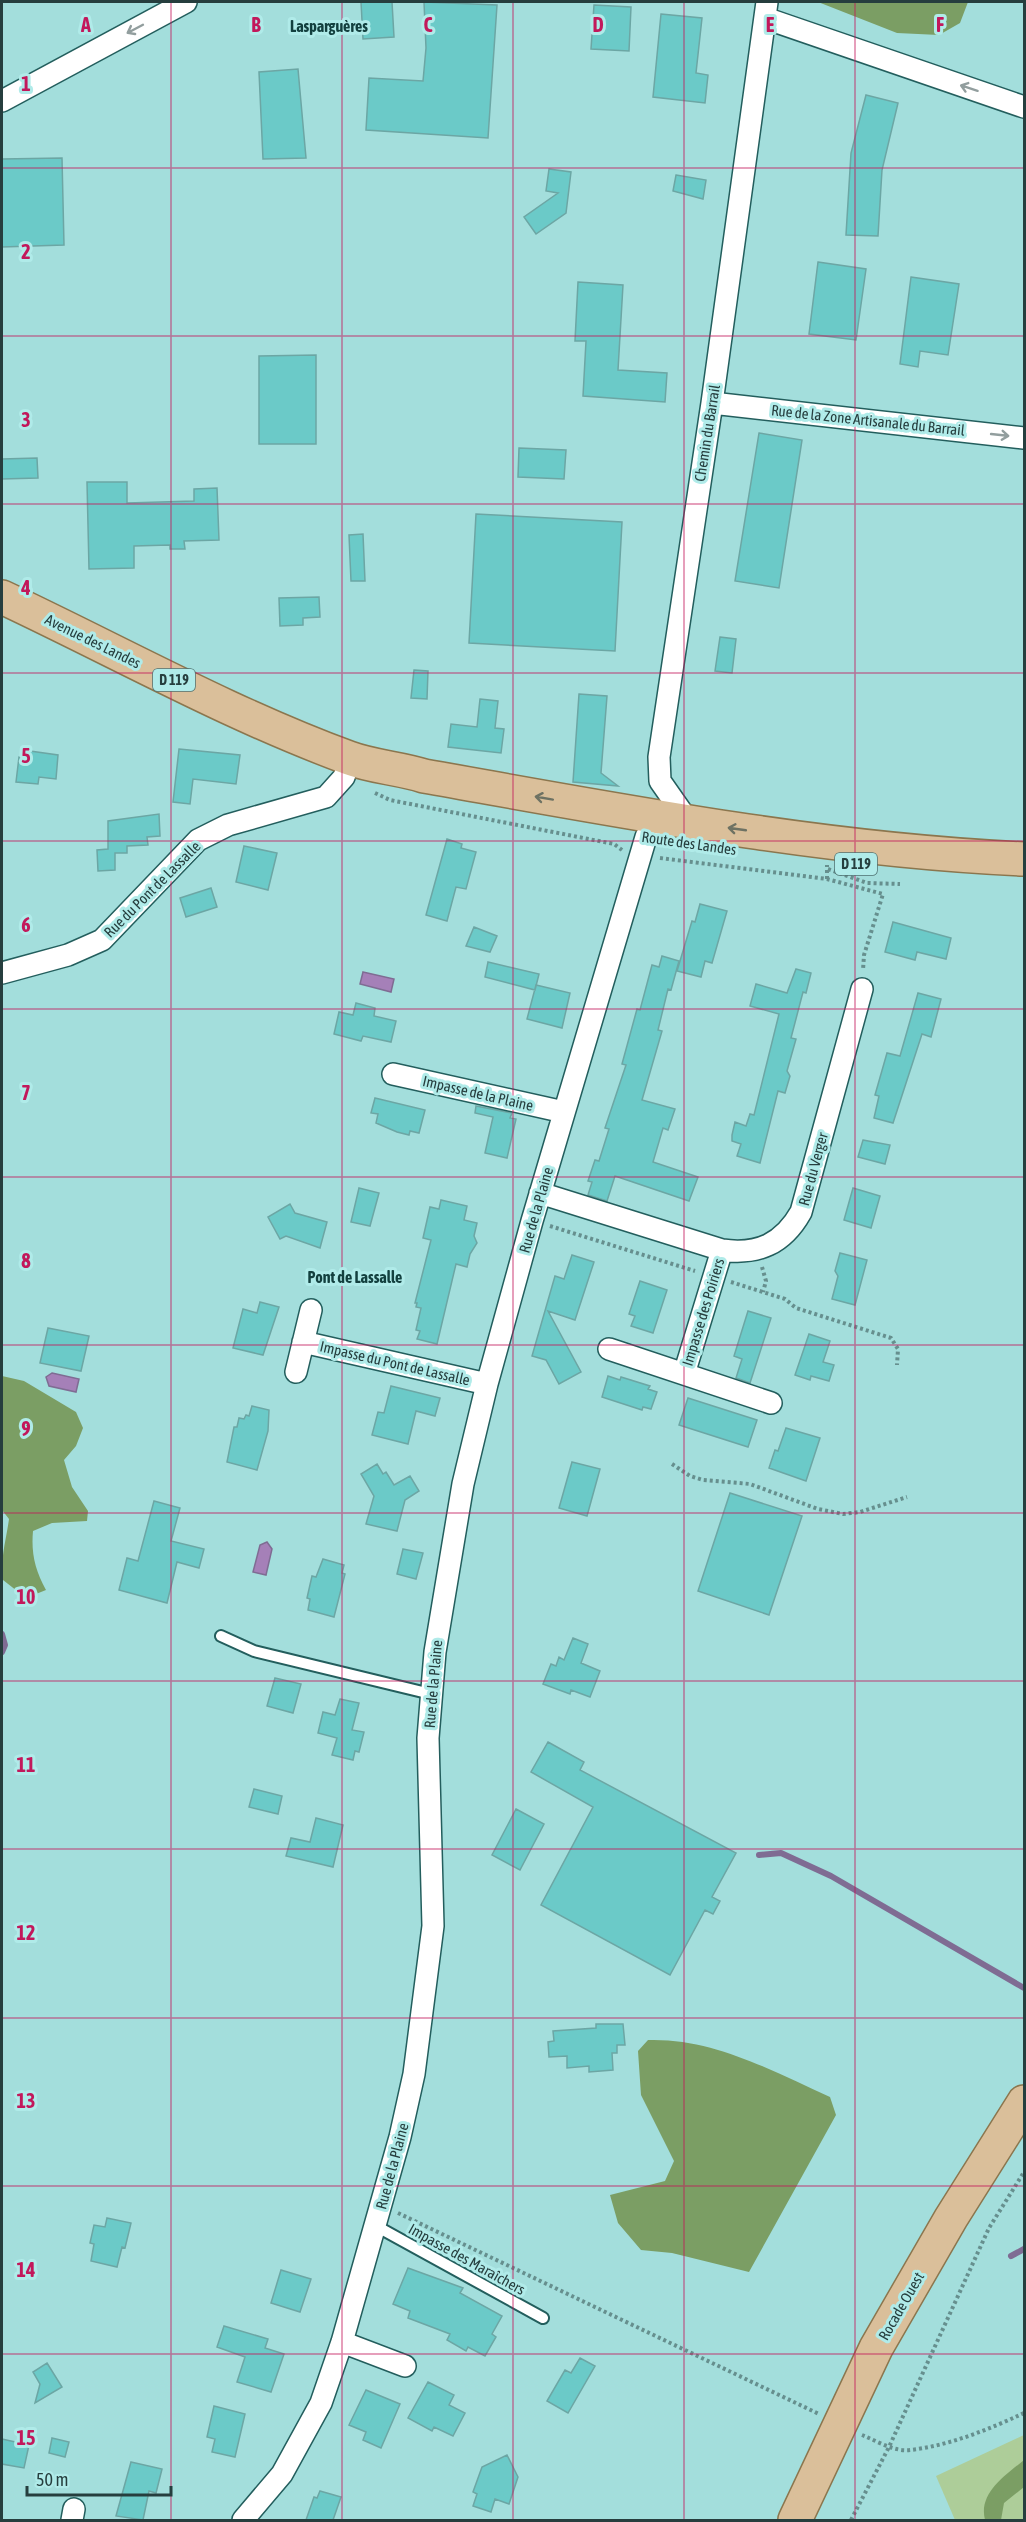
<svg xmlns="http://www.w3.org/2000/svg" width="1026" height="2522" viewBox="0 0 1026 2522" font-family="'Asap Condensed',sans-serif">
<style>
.green{fill:#adcd99}
.forest{fill:#7b9e64}
.water{fill:#a580b8;stroke:#7f6c93;stroke-width:1.5}
.lines{fill:none;stroke-linecap:round;stroke-linejoin:round}
.stream{stroke:#7f6c93;stroke-width:6}
.building{fill:#6bcac8;stroke:#6ca6a4;stroke-width:1.5}
.lane-casing{stroke:#235e5d;stroke-width:14}
.street-casing{stroke:#235e5d;stroke-width:24}
.primary-casing{stroke:#8b764e;stroke-width:36}
.path{stroke:#668f8e;stroke-width:4;stroke-dasharray:3 3;stroke-linecap:butt}
.lane{stroke:#fff;stroke-width:10}
.street{stroke:#fff;stroke-width:21}
.primary{stroke:#dabf9a;stroke-width:33}
.oneway{stroke:#929e9e}
.oneway2{stroke:#6e7263}
.grid{fill:none;stroke:#c2185b;stroke-width:1.5;stroke-opacity:0.55}
.labels{text-anchor:middle;dominant-baseline:central;stroke-width:6;stroke-linejoin:round;paint-order:stroke}
.shield{fill:#b0ebe9;stroke:#4f7271;stroke-width:1.5}
.shield-label{font-size:14px;font-weight:bold;fill:#263e3e}
.street-label{font-size:15px;fill:#263e3e;stroke:#b0ebe9}
.neighbourhood-label{font-size:16px;font-weight:bold;fill:#13403f;stroke:#b0ebe9}
.grid-label{font-size:20px;text-anchor:middle;font-weight:bold;fill:#c2185b;stroke:#b0ebe9;stroke-width:6;stroke-linejoin:round;paint-order:stroke}
</style>
<rect width="100%" height="100%" fill="#a3dedc"/>
<path class="green" d="M1024,2435V2520H955L936,2476Z"/>
<path class="forest" d="M818,2H968L960,23L939,35L897,33Z
M2,1376L24,1381L76,1412L83,1428L76,1446L64,1460L72,1487L88,1511L87,1521L52,1523L33,1531C31,1553 35,1570 46,1590L26,1598L3,1580C0,1559 6,1541 9,1519L2,1510Z
M648,2040C714,2038 772,2071 830,2097L836,2115L749,2272L672,2253L641,2250L618,2223L610,2195L665,2181L674,2161L641,2095L638,2051Z
M1024,2460V2487L1004,2503L1001,2520H985C978,2493 1006,2475 1024,2460Z"/>
<path class="water" d="M363,972L394,979L391,992L360,984Z
M52,1373L79,1379L76,1392L49,1386L46,1377Z
M267,1542L272,1549L266,1575L253,1572L260,1545Z"/>
<g class="lines">
<path class="stream" d="M2,1634L5,1645L2,1652
M759,1855L781,1853L831,1876L1024,1988
M1011,2256L1024,2249"/>
</g>
<path class="building" d="M361,2H392L394,37L363,39Z
M424,2L497,5L488,138L366,130L369,78L423,81L426,48Z
M594,5L631,7L629,51L591,49Z
M661,14L702,18L696,73L708,75L705,103L653,97Z
M298,69L306,158L263,159L259,72Z
M866,95L898,103L882,170L878,236L846,235L851,153Z
M62,158L64,245L2,247V159Z
M549,169L571,172L566,213L536,234L524,217L558,193L546,191Z
M676,175L706,180L703,199L673,191Z
M818,262L866,269L856,340L809,334Z
M911,277L959,284L948,355L920,351L918,367L900,364Z
M578,282L623,285L618,370L667,373L665,402L583,396L586,341H575Z
M316,355V444H259V356Z
M759,433L802,440L779,588L735,581Z
M519,448L566,450L564,479L518,477Z
M37,458L38,478L2,479V459Z
M87,482H127V503L194,501V489L217,488L219,540L184,541L185,549H170V545L134,546V568L89,569Z
M476,514L622,522L615,651L469,643Z
M363,534L365,581H351L349,535Z
M319,597L320,617L303,618V625L280,626L279,598Z
M720,637L736,639L732,673L715,671Z
M414,670L428,671L427,699L411,698Z
M579,694L607,696L601,773L618,786L573,782Z
M480,699L498,701L495,728L504,729L501,753L448,747L451,724L477,727Z
M179,749L240,755L236,784L193,779L190,804L173,802Z
M30,751L58,755L56,779L39,777L38,784L16,782L19,757L29,758Z
M159,814L160,836L147,837L148,845L127,846V853H115V870L98,871L97,850L108,849V821Z
M447,839L462,844L461,848L476,852L466,889L456,887L447,921L426,915Z
M244,846L277,853L268,890L236,882Z
M211,888L217,907L186,917L180,898Z
M700,904L727,911L712,963L705,961L701,977L677,971L692,921L695,922Z
M893,922L951,938L946,959L917,952L915,960L885,952Z
M474,927L497,936L490,952L466,946Z
M662,956L679,961L671,990L668,989L658,1030L662,1031L642,1100L675,1109L668,1130L663,1128L653,1162L698,1177L689,1201L615,1176L607,1201L588,1195L592,1182L588,1181L595,1160L599,1161L609,1129L605,1128L626,1065L622,1064L637,1009L640,1010L652,965L659,967Z
M488,962L539,974L535,990L485,977Z
M796,969L811,973L806,993L803,992L791,1038L796,1039L787,1071L790,1076L785,1093L778,1091L760,1163L737,1156L741,1144L732,1141V1135L735,1122L746,1126L750,1114L754,1115L779,1014L750,1006L756,984L787,993Z
M536,985L570,993L562,1028L527,1019Z
M918,993L941,999L931,1037L922,1034L893,1123L874,1118L879,1096L875,1095L887,1053L900,1056Z
M356,1003L375,1008L374,1016L396,1021L391,1042L363,1036L361,1041L334,1034L339,1012L353,1015Z
M375,1098L425,1110L419,1133L410,1131L409,1135L397,1132L376,1123L378,1114L371,1113Z
M476,1106L512,1113L510,1118L516,1119L507,1158L485,1153L493,1117L475,1113Z
M863,1140L890,1145L885,1164L858,1157Z
M359,1188L379,1193L370,1226L351,1222Z
M853,1188L880,1196L871,1228L844,1220Z
M441,1200L467,1206L464,1220L477,1223L474,1236L477,1243L470,1254L467,1267L456,1264L437,1344L417,1339L420,1331L416,1330L421,1308L416,1307L417,1303H415L431,1240L423,1238L430,1207L439,1209Z
M290,1204L295,1213L327,1222L320,1248L286,1236L280,1239L268,1217Z
M840,1253L867,1260L855,1305L832,1299L838,1276L835,1271Z
M572,1255L594,1262L575,1320L548,1311L581,1372L559,1384L546,1360L532,1356L555,1276L564,1279Z
M640,1281L667,1290L653,1333L631,1326L635,1316L629,1314Z
M260,1302L279,1307L263,1355L233,1348L243,1309L257,1313Z
M748,1311L771,1318L750,1383L736,1378L742,1359L734,1356Z
M48,1328L89,1336L81,1371L40,1363Z
M809,1334L830,1341L823,1362L834,1365L829,1381L811,1376L810,1380L795,1375Z
M608,1376L620,1380L621,1377L650,1386L648,1389L657,1392L651,1409L643,1407L642,1410L602,1397Z
M391,1386L440,1398L435,1416L416,1411L408,1444L372,1435L378,1412L384,1413Z
M688,1398L757,1420L748,1447L679,1425Z
M252,1406L269,1410L268,1431L257,1470L227,1462L234,1427H237L239,1418L244,1419L246,1415L249,1416Z
M786,1428L820,1438L806,1481L769,1468L775,1450L778,1451Z
M572,1462L600,1469L587,1516L559,1508Z
M377,1464L383,1474L386,1472L394,1485L410,1476L419,1491L405,1500L397,1531L366,1524L374,1496L361,1474Z
M730,1493L802,1516L769,1615L698,1591Z
M154,1501L180,1508L171,1541L204,1549L199,1568L177,1562L167,1603L119,1590L127,1558L138,1561Z
M403,1549L423,1553L416,1579L397,1574Z
M323,1559L344,1565L342,1573L345,1574L334,1617L308,1610L310,1599L307,1598L312,1576L316,1577Z
M573,1638L588,1644L581,1663L600,1671L590,1697L571,1690L570,1694L543,1684L551,1664L556,1666L559,1657L564,1660Z
M275,1678L301,1684L293,1713L267,1706Z
M340,1699L359,1703L352,1730L364,1732L359,1752L355,1751L353,1760L332,1755L337,1738L318,1733L323,1712L335,1715Z
M548,1742L584,1762L580,1770L736,1853L712,1897L720,1901L713,1914L705,1910L670,1975L541,1905L593,1807L531,1772Z
M254,1789L282,1796L278,1814L249,1807Z
M516,1809L544,1824L520,1870L492,1855Z
M316,1818L343,1825L333,1867L286,1856L291,1838L310,1842Z
M596,2024H623L625,2045H617V2053H612L613,2070L589,2072V2066L567,2068V2056L549,2057L548,2042L554,2041L553,2031L596,2028Z
M107,2218L131,2223L125,2248L122,2247L117,2267L91,2261L94,2244L90,2243L94,2225L105,2227Z
M408,2268L463,2288L460,2293L502,2316L492,2334L496,2337L485,2356L468,2347L466,2351L447,2340L450,2334L408,2318L410,2311L393,2304Z
M281,2270L311,2279L300,2312L271,2303Z
M224,2326L268,2339L265,2348L284,2354L271,2392L237,2382L245,2357L217,2347Z
M580,2358L595,2366L568,2413L547,2401L565,2370L571,2373Z
M47,2363L62,2387L35,2403L40,2384L33,2372Z
M428,2382L454,2395L449,2405L465,2413L453,2436L434,2427L432,2431L408,2418Z
M366,2390L400,2404L381,2448L363,2440L366,2432L349,2425Z
M214,2406L245,2414L235,2457L212,2452L215,2439L207,2437Z
M52,2438L69,2442L65,2457L49,2453Z
M2,2439L29,2445L24,2468L2,2464Z
M507,2455L518,2477L509,2504L495,2499L491,2512L473,2506L477,2494L473,2492L482,2467Z
M131,2462L162,2469L156,2493L149,2491L143,2520L116,2516Z
M320,2491L341,2497L333,2520H306L314,2497L317,2498Z"/>
<g class="lines">
<g class="lane-casing">
<path id="lane" d="M221,1636L254,1651L431,1694
M376,2226L543,2318"/>
</g>
<g class="street-casing">
<path id="street" d="M765,18L1024,107
M2,101L186,2
M712,403L1024,438
M2,973L68,955L102,940L198,840L228,825L326,797L344,777L350,759
M393,1074L564,1112
M540,1193L722,1250C758,1255 783,1244 801,1212L862,989
M303,1342L487,1384
M609,1349L771,1403
M296,1372L311,1310
M684,1374L722,1250
M342,2342L405,2366
M72,2520L74,2509
M243,2520L282,2474L321,2403L342,2342L400,2137L414,2074L433,1926L428,1738L435,1652L463,1484L487,1384L532,1221L646,837L680,820L681,811L660,781L659,757L712,403L767,2"/>
</g>
<g class="primary-casing">
<path id="primary" d="M2,597C117,651 229,714 349,758C373,767 399,768 424,776C623,811 822,850 1024,859
M795,2520L876,2348L951,2218L1024,2102"/>
</g>
<path class="path" d="M375,793L390,800L614,844L622,850
M660,858L827,879L883,894L864,955L863,970
M828,869L867,883L900,884
M827,879V865
M550,1226L695,1271
M762,1267L766,1281L763,1292
M731,1282L785,1299L796,1308L891,1338L898,1349L897,1365
M672,1464L690,1476L703,1480L750,1484L818,1509L843,1514L860,1512L907,1497
M398,2213L819,2414
M862,2435C877,2441 894,2452 910,2450C948,2446 990,2429 1024,2413
M851,2520L889,2447L989,2228L1024,2172"/>
<use href="#lane" class="lane"/>
<use href="#street" class="street"/>
<use href="#primary" class="primary"/>
</g>
<defs><path id="oneway-shaft" d="M-6 0H5M1.5-3L5.5 0L1.5 3" fill="none" stroke-width="1.6" stroke-linecap="round" stroke-linejoin="round" transform="scale(1.5)"/></defs>
<g class="oneway">
<use href="#oneway-shaft" transform="translate(135 29) rotate(152)"/>
<use href="#oneway-shaft" transform="translate(969 88) rotate(-162)"/>
<use href="#oneway-shaft" transform="translate(1000 435) rotate(6)"/>
</g>
<g class="oneway2">
<use href="#oneway-shaft" transform="translate(544 798) rotate(-170)"/>
<use href="#oneway-shaft" transform="translate(737 829) rotate(-172)"/>
</g>
<path class="grid" d="M171,2V2520M342,2V2520M513,2V2520M684,2V2520M855,2V2520M2,168H1024M2,336H1024M2,504H1024M2,673H1024M2,841H1024M2,1009H1024M2,1177H1024M2,1345H1024M2,1513H1024M2,1681H1024M2,1849H1024M2,2018H1024M2,2186H1024M2,2354H1024"/>
<g class="labels">
<g class="shield">
<rect x="153" y="669" width="42" height="22" rx="4.5"/>
<rect x="835" y="853" width="42" height="22" rx="4.5"/>
</g>
<g class="shield-label">
<text x="174" y="680">D 119</text>
<text x="856" y="864">D 119</text>
</g>
<g class="street-label">
<text transform="translate(868 420) rotate(6)">Rue de la Zone Artisanale du Barrail</text>
<text transform="translate(707 433) rotate(-81)">Chemin du Barrail</text>
<text transform="translate(93 641) rotate(26)">Avenue des Landes</text>
<text transform="translate(689 843) rotate(8)">Route des Landes</text>
<text transform="translate(152 889) rotate(-45)">Rue du Pont de Lassalle</text>
<text transform="translate(478 1093) rotate(13)">Impasse de la Plaine</text>
<text transform="translate(813 1169) rotate(-75)">Rue du Verger</text>
<text transform="translate(536 1210) rotate(-74)">Rue de la Plaine</text>
<text transform="translate(703 1312) rotate(-73)">Impasse des Poiriers</text>
<text transform="translate(395 1363) rotate(13)">Impasse du Pont de Lassalle</text>
<text transform="translate(433 1684) rotate(-85)">Rue de la Plaine</text>
<text transform="translate(392 2166) rotate(-75)">Rue de la Plaine</text>
<text transform="translate(467 2259) rotate(29)">Impasse des Maraîchers</text>
<text transform="translate(901 2306) rotate(-60)">Rocade Ouest</text>
</g>
<g class="neighbourhood-label">
<text x="329" y="26">Lasparguères</text>
<text x="355" y="1277">Pont de Lassalle</text>
</g>
</g>
<g class="grid-label">
<text x="86" y="32">A</text>
<text x="256" y="32">B</text>
<text x="428" y="32">C</text>
<text x="598" y="32">D</text>
<text x="770" y="32">E</text>
<text x="940" y="32">F</text>
<text x="26" y="91">1</text>
<text x="26" y="259">2</text>
<text x="26" y="427">3</text>
<text x="26" y="595">4</text>
<text x="26" y="763">5</text>
<text x="26" y="932">6</text>
<text x="26" y="1100">7</text>
<text x="26" y="1268">8</text>
<text x="26" y="1436">9</text>
<text x="26" y="1604">10</text>
<text x="26" y="1772">11</text>
<text x="26" y="1940">12</text>
<text x="26" y="2108">13</text>
<text x="26" y="2277">14</text>
<text x="26" y="2445">15</text>
</g>
<rect width="1026" height="2522" fill="none" stroke="#263e3e" stroke-width="6"/>
<path d="M27 2486v9h144v-9" fill="none" stroke="#263e3e" stroke-width="3"/>
<text x="36" y="2486" font-size="18" fill="#263e3e" stroke="#b0ebe9" stroke-width="4.5" paint-order="stroke">50 m</text>
</svg>
